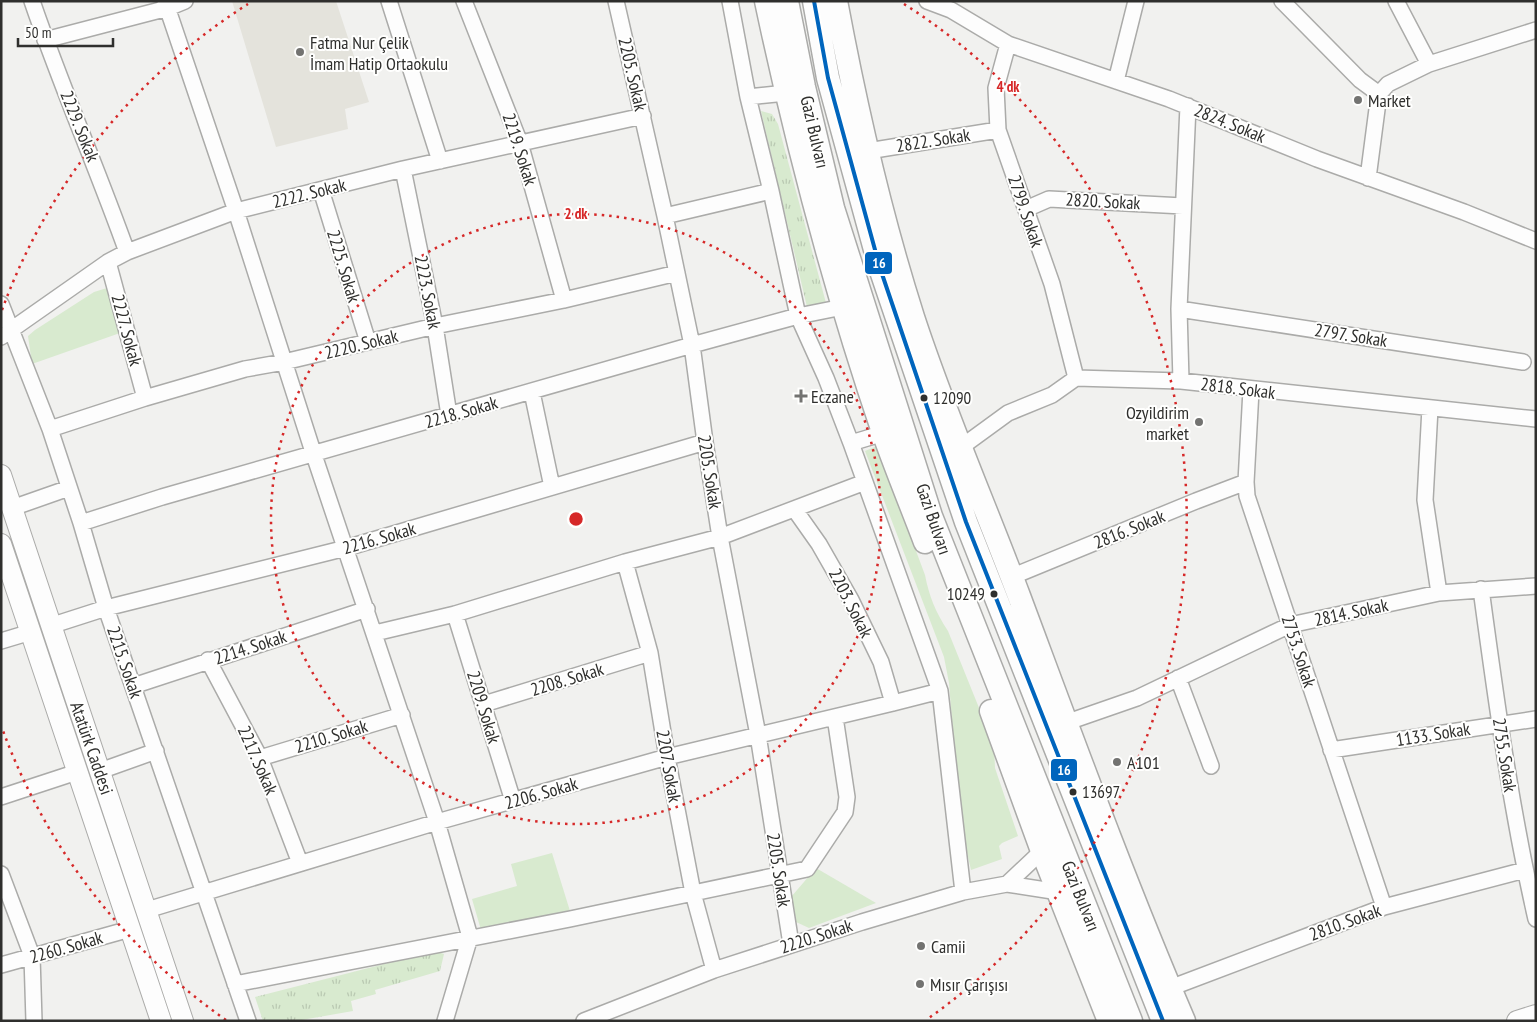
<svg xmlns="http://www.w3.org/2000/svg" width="1537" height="1022" viewBox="0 0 1537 1022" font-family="'PT Sans Narrow',sans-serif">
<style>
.built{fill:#e4e3dc}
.grass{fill:url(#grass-tufts)}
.park{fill:#d8eacf}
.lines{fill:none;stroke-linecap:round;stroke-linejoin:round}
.minor-casing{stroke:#ababa9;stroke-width:18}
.major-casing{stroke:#ababa9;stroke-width:22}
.highway-casing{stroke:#ababa9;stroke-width:25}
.minor{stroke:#fdfdfd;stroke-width:15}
.major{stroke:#fdfdfd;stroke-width:20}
.highway{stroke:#fdfdfd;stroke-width:22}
.bus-1-casing{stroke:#fffffe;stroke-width:8}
.bus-1{stroke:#0065bd;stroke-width:4}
.ring{fill:none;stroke:#d62828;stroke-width:2.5;stroke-dasharray:2.5 5}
.poi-dot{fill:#737371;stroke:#fffffe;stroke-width:2}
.bus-dot{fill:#2f2f2d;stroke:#fffffe;stroke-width:2}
.labels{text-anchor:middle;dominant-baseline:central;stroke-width:4;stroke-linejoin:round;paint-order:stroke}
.bus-label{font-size:17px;fill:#2f2f2d;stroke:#fffffe;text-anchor:start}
.poi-label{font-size:18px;fill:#2f2f2d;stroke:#fffffe;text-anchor:start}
.street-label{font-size:18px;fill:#2f2f2d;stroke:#fffffe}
.centre{fill:#d62828;stroke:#fffffe;stroke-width:2.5}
.ring-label{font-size:15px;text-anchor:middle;font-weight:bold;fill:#d62828;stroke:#fffffe;stroke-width:4;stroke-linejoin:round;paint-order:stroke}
.line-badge{stroke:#fffffe;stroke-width:2}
.badge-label{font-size:14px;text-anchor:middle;font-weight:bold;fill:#fff}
</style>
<defs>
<pattern id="grass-tufts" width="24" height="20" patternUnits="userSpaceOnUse" patternTransform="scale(1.25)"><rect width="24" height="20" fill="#d8eacf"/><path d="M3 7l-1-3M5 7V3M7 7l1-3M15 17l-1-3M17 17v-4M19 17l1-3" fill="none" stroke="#bac9b2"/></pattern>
</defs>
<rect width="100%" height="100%" fill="#f1f1ef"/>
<path class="built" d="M232,1H336L369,102L345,109L348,129L276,147Z"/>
<path class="grass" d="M761,111L772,114L778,124L826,303L807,307Z
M435,951L444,954L440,971L375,990L376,994L351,1001L353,1011L296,1021H263L255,997Z"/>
<path class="park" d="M107,288L120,333L32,364L28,336L35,330L94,292Z
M877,446L925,575C929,596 936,613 948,631L994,745L995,768L1018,836L1002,843L999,846L1002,859L971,870L960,821L949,683L944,657L865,451Z
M552,853L570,911L481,930L472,899L517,886L511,864Z
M816,868L876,903L809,928L796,922L791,897Z"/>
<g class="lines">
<g class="minor-casing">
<path id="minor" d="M32,1C61,86 97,168 127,252
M165,1L236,211L314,455L437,822L470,937L445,1021
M389,1L440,161
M464,1L520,143L564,300
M616,1L665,216L692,345L705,442L720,537L758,735L791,944
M730,1L748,97L771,191L798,316L826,378L851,443L940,691L963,892
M927,1L951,10L1008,44L1169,99L1317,159L1464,212L1536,241
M1282,1L1360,80L1379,94
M1396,1L1429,64
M45,40L168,8L185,1
M1008,44L996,88L998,130L1052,284L1076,378
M1116,81L1136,1
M748,97L786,93
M868,151L998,130
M403,169L435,326L449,415
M1368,178L1379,94L1388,84L1429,64L1536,30
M321,190L368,342
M1026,209L1049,199L1183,206
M665,216L771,191
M108,262L145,398
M1,304L50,429L81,523L106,608L248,1021
M1179,309L1523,362
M1,337L108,262L127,252L236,211L403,169L643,116
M1181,381L1179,309L1188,106
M1251,390L1246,482L1247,496L1384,907
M532,392L552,487
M1430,408L1425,500L1439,593
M50,429L145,398L245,369L284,362L435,326L564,300L677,273
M851,443L884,433
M960,448L1008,413L1052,395L1076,378L1181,381L1536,419
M12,508L69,488
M795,510L819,544L851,600L881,662L893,703
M81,523L162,497L692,345L798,316L843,307
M625,562L650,653L667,757L693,893L714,970
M1011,577L1196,501L1246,482
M1481,589C1496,700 1511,810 1536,919
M455,614L513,801
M50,626L106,608L346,548L705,442
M375,633L455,614L625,562L720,537L865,482
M1,641L31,632
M208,660L260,758L300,863
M1178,678L1211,766
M133,686L367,609
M484,704L650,653
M1065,723L1137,698L1290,625L1439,593L1536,586
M1331,750L1536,719
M260,758L402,715
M100,771L156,751
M1,797L77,772
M1,874L32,956L34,1021
M1007,884L1059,892
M147,910L437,822L667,757L893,703L940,691
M1,965L130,929
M235,984L570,919L807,869L845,812L847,797L835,717
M1170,988L1384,907L1525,870
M584,1021L714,970L862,922L963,892L1007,884L1042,851"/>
</g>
<g class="major-casing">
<path id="major" d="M1,475L183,1021
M1,544L161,1021
M1517,1021L1536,1015"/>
</g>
<g class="highway-casing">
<path id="highway" d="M766,1C797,147 835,291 883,432C896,469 911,505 925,542
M787,1L804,87L833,208L931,516L1131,1021
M814,1L828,78L880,268L966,522L1163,1021
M836,1C856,108 880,214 913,317C944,412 984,503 1019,596C1072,738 1124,881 1184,1021
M991,711L1042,851L1109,1021"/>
</g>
<use href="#minor" class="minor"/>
<use href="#major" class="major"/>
<use href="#highway" class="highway"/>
<g class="bus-1-casing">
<path id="bus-1" d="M814,1L828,78L880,268L966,522L1163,1021"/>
</g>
<use href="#bus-1" class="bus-1"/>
</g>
<g class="ring">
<circle cx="576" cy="519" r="305"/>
<path d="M226 1020A611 611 0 0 1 2 728M2 310A611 611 0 0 1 248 4M904 4A611 611 0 0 1 926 1020"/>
</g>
<g class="poi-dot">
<circle cx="300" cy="52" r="5"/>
<circle cx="1358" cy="100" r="5"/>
<path d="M798.5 388.5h5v5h5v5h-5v5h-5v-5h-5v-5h5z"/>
<circle cx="1199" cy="422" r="5"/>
<circle cx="1117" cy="762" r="5"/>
<circle cx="921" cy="946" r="5"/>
<circle cx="920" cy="984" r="5"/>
</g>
<g class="bus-dot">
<circle cx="924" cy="398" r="4.5"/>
<circle cx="994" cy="594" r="4.5"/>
<circle cx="1073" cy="792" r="4.5"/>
</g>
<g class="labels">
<g class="bus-label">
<text x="933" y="398">12090</text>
<text x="985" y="594" text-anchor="end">10249</text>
<text x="1082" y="792">13697</text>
</g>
<g class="poi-label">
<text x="310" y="42">Fatma Nur Çelik<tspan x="310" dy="21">İmam Hatip Ortaokulu</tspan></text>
<text x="1368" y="100">Market</text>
<text x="811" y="396">Eczane</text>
<text x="1189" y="412" text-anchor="end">Ozyildirim<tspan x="1189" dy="21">market</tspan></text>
<text x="1127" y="762">A101</text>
<text x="931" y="946">Camii</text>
<text x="930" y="984">Mısır Çarışısı</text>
</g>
<g class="street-label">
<text transform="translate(633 74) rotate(77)">2205. Sokak</text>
<text transform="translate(1230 123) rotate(22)">2824. Sokak</text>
<text transform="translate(80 126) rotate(68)">2229. Sokak</text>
<text transform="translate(815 132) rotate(77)">Gazi Bulvarı</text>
<text transform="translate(933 140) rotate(-9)">2822. Sokak</text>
<text transform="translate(520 149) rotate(72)">2219. Sokak</text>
<text transform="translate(309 193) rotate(-14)">2222. Sokak</text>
<text transform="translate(1103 201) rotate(3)">2820. Sokak</text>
<text transform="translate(1026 211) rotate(71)">2799. Sokak</text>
<text transform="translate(344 266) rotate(73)">2225. Sokak</text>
<text transform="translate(428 292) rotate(79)">2223. Sokak</text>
<text transform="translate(127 330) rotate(75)">2227. Sokak</text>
<text transform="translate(1351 335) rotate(9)">2797. Sokak</text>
<text transform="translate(361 344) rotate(-14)">2220. Sokak</text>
<text transform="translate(1238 388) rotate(7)">2818. Sokak</text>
<text transform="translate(461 412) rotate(-16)">2218. Sokak</text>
<text transform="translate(710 472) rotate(81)">2205. Sokak</text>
<text transform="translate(934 519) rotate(71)">Gazi Bulvarı</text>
<text transform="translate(1129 529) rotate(-22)">2816. Sokak</text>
<text transform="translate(379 538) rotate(-16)">2216. Sokak</text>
<text transform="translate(851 603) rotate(63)">2203. Sokak</text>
<text transform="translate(1351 612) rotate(-12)">2814. Sokak</text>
<text transform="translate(250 647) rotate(-18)">2214. Sokak</text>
<text transform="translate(1299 651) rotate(72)">2753. Sokak</text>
<text transform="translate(125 662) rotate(71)">2215. Sokak</text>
<text transform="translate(567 679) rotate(-17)">2208. Sokak</text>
<text transform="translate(484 707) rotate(73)">2209. Sokak</text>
<text transform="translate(1433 734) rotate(-9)">1133. Sokak</text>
<text transform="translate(331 736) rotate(-17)">2210. Sokak</text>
<text transform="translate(92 748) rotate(71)">Atatürk Caddesi</text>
<text transform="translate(1505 755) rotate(81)">2755. Sokak</text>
<text transform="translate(258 760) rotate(66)">2217. Sokak</text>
<text transform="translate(669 766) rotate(80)">2207. Sokak</text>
<text transform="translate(541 793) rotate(-16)">2206. Sokak</text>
<text transform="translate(779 870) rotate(81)">2205. Sokak</text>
<text transform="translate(1081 896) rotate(68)">Gazi Bulvarı</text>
<text transform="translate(1345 922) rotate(-20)">2810. Sokak</text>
<text transform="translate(816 936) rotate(-18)">2220. Sokak</text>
<text transform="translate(66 947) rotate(-16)">2260. Sokak</text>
</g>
</g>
<circle cx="576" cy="519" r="8" class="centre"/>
<g class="ring-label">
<text x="1008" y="92">4 dk</text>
<text x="576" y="219">2 dk</text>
</g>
<g class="line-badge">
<rect x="864" y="251" width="29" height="24" rx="5" fill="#0065bd"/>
<rect x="1050" y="758" width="28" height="24" rx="5" fill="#0065bd"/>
</g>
<g class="badge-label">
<text x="879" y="268">16</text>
<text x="1064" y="775">16</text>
</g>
<rect width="1537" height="1022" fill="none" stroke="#2f2f2d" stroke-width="5"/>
<path d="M18 38v8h95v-8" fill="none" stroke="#2f2f2d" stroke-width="2.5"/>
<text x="25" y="38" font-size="15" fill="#2f2f2d" stroke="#fffffe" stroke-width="4" paint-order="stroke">50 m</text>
</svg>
